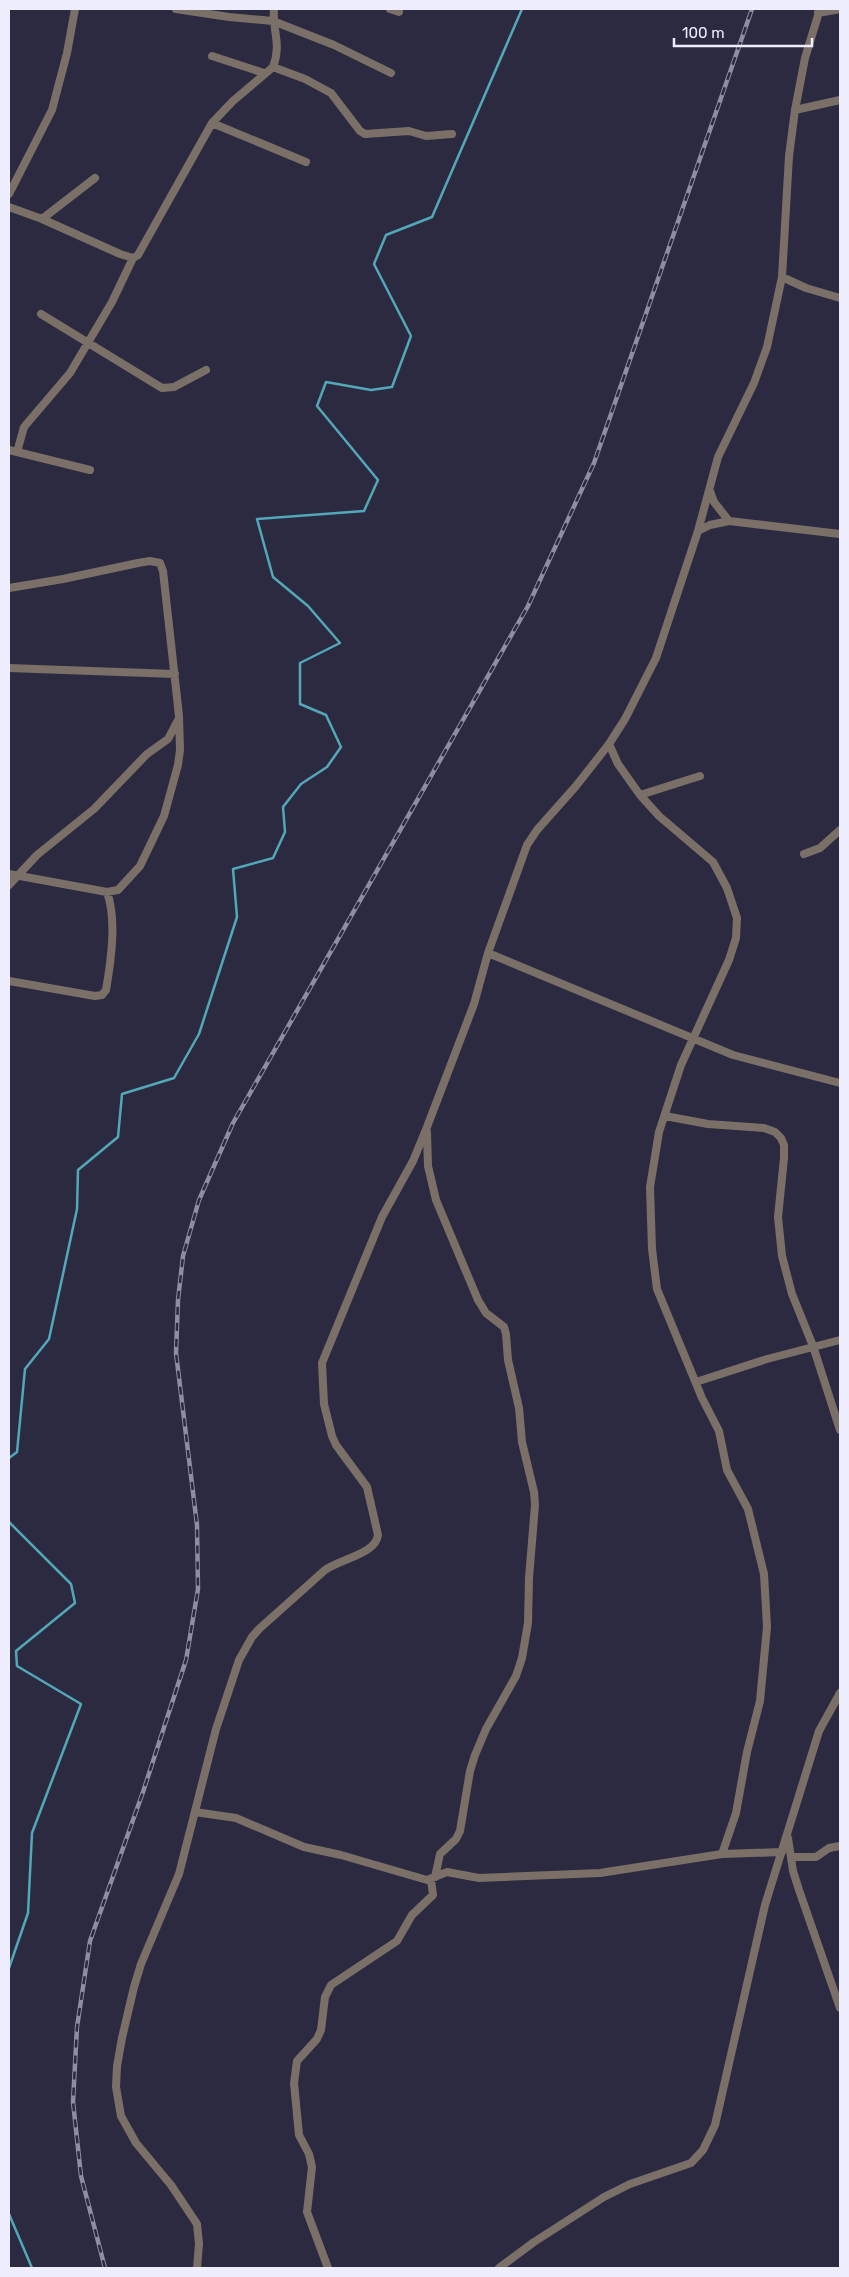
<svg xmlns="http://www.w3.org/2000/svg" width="849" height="2277" viewBox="0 0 849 2277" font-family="Rubik,sans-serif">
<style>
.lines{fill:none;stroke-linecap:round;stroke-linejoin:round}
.stream{stroke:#52a8b8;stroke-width:2.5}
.street{stroke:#7b7067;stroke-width:8}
.rail-casing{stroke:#8f8ea1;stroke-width:4.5}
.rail{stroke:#2c2a41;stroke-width:2.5;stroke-dasharray:8;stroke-linecap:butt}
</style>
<rect width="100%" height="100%" fill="#2c2a41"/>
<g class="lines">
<path class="stream" d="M9,1458L17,1452L25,1369L49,1339L77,1209L78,1170L118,1137L122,1094L174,1078L199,1034L237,917L233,869L273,858L285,832L283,807L301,784L327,767L341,747L326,715L300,704V663L340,643L308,606L273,577L257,519L364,511L378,480L317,406L326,382L371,390L392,387L411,336L374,264L386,235L432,217L522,9
M9,1522L71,1584L75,1603L16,1651L17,1666L81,1704L32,1833L28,1913L9,1968
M9,2214L32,2268"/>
<path class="street" d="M176,9L229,17L273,21L334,45L391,73
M390,9L399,12
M818,13L840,9
M212,56L264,73
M273,67L305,79L331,93L360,131L365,134L409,131L426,136L452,134
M795,110L840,100
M212,123L306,162
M9,194L52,110L67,53L75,9
M9,207L42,219L120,254L133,258L138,255L212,123L233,101L273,67C282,43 272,31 274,9
M42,219L95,178
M782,277L806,288L840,298
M41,314L162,388L174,387L206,370
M9,450L90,470
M17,452L24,427L70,373L112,302L133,258
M710,491L714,502L729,521
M698,531L710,525L729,521L840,534
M9,588L63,579L138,563L150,561L160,563L163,571L179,716L180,750L178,765L164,816L140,866L118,890L107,892L9,874
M9,668L175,674
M609,744L618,764L640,795L659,816L713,862L727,888L737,918L736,938L729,960L681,1065L659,1132L650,1187L652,1249L657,1289L702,1398L719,1431L727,1470L748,1509L764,1574L767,1627L760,1701L747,1752L736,1813L722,1854
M640,795L700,776
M804,854L820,848L840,830
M9,885L37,855L94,809L147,754L168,739L178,720
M488,953L733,1055L840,1083
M9,981L95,996L102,995L106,990C111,961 117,920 107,892
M665,1116L708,1124L764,1128L775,1132L781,1138L784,1145V1158L778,1217L782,1256L792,1294L813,1346L840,1430
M427,1132L428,1166L436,1200L478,1300L486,1313L504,1327L506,1334L508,1360L519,1408L522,1442L534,1492L535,1505L529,1578L528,1623L522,1658L516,1676L486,1729L475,1755L470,1771L460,1831L456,1839L440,1854L435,1877
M696,1382L767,1359L840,1340
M195,1812L236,1818L304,1847L341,1855L427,1880L447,1872L479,1878L600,1873L722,1854L782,1852
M788,1838L793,1871L799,1890L840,2008
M791,1857H816L829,1848L840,1846
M197,2268L199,2244L197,2224L171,2185L136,2143L121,2116L116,2087L117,2066L122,2038L134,1987L141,1964L179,1874L216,1729L239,1660L252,1637L259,1629L325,1570C340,1559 376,1554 378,1535L367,1487L336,1445L332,1436L324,1404L322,1363L382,1217L413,1161L427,1127L474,1004L488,953L527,845L537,830L576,786L609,744L625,719L656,658L698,531L718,457L754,383L767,347L782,277L789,156L795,110L805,58L820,9
M328,2268L307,2212L312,2167L309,2154L299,2135L294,2083L297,2061L317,2039L321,2030L325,1997L331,1985L397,1941L412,1915L433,1895L431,1880
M499,2268L534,2242L604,2197L630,2184L691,2163L703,2150L715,2125L765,1905L819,1731L840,1693"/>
<g class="rail-casing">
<path id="rail" d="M105,2268L81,2176L73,2102L77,2027L90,1941L143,1792L186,1660L198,1589L197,1525L176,1353L178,1300L183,1256L199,1200L233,1123L528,606L594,463L752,9"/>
</g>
<use href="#rail" class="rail"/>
</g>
<rect width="849" height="2277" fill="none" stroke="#eeedfd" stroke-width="20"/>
<path d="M674 38v8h138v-8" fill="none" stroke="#eeedfd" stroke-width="2.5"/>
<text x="682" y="38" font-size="15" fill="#eeedfd" stroke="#2c2a41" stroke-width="4" paint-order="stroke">100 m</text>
</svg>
